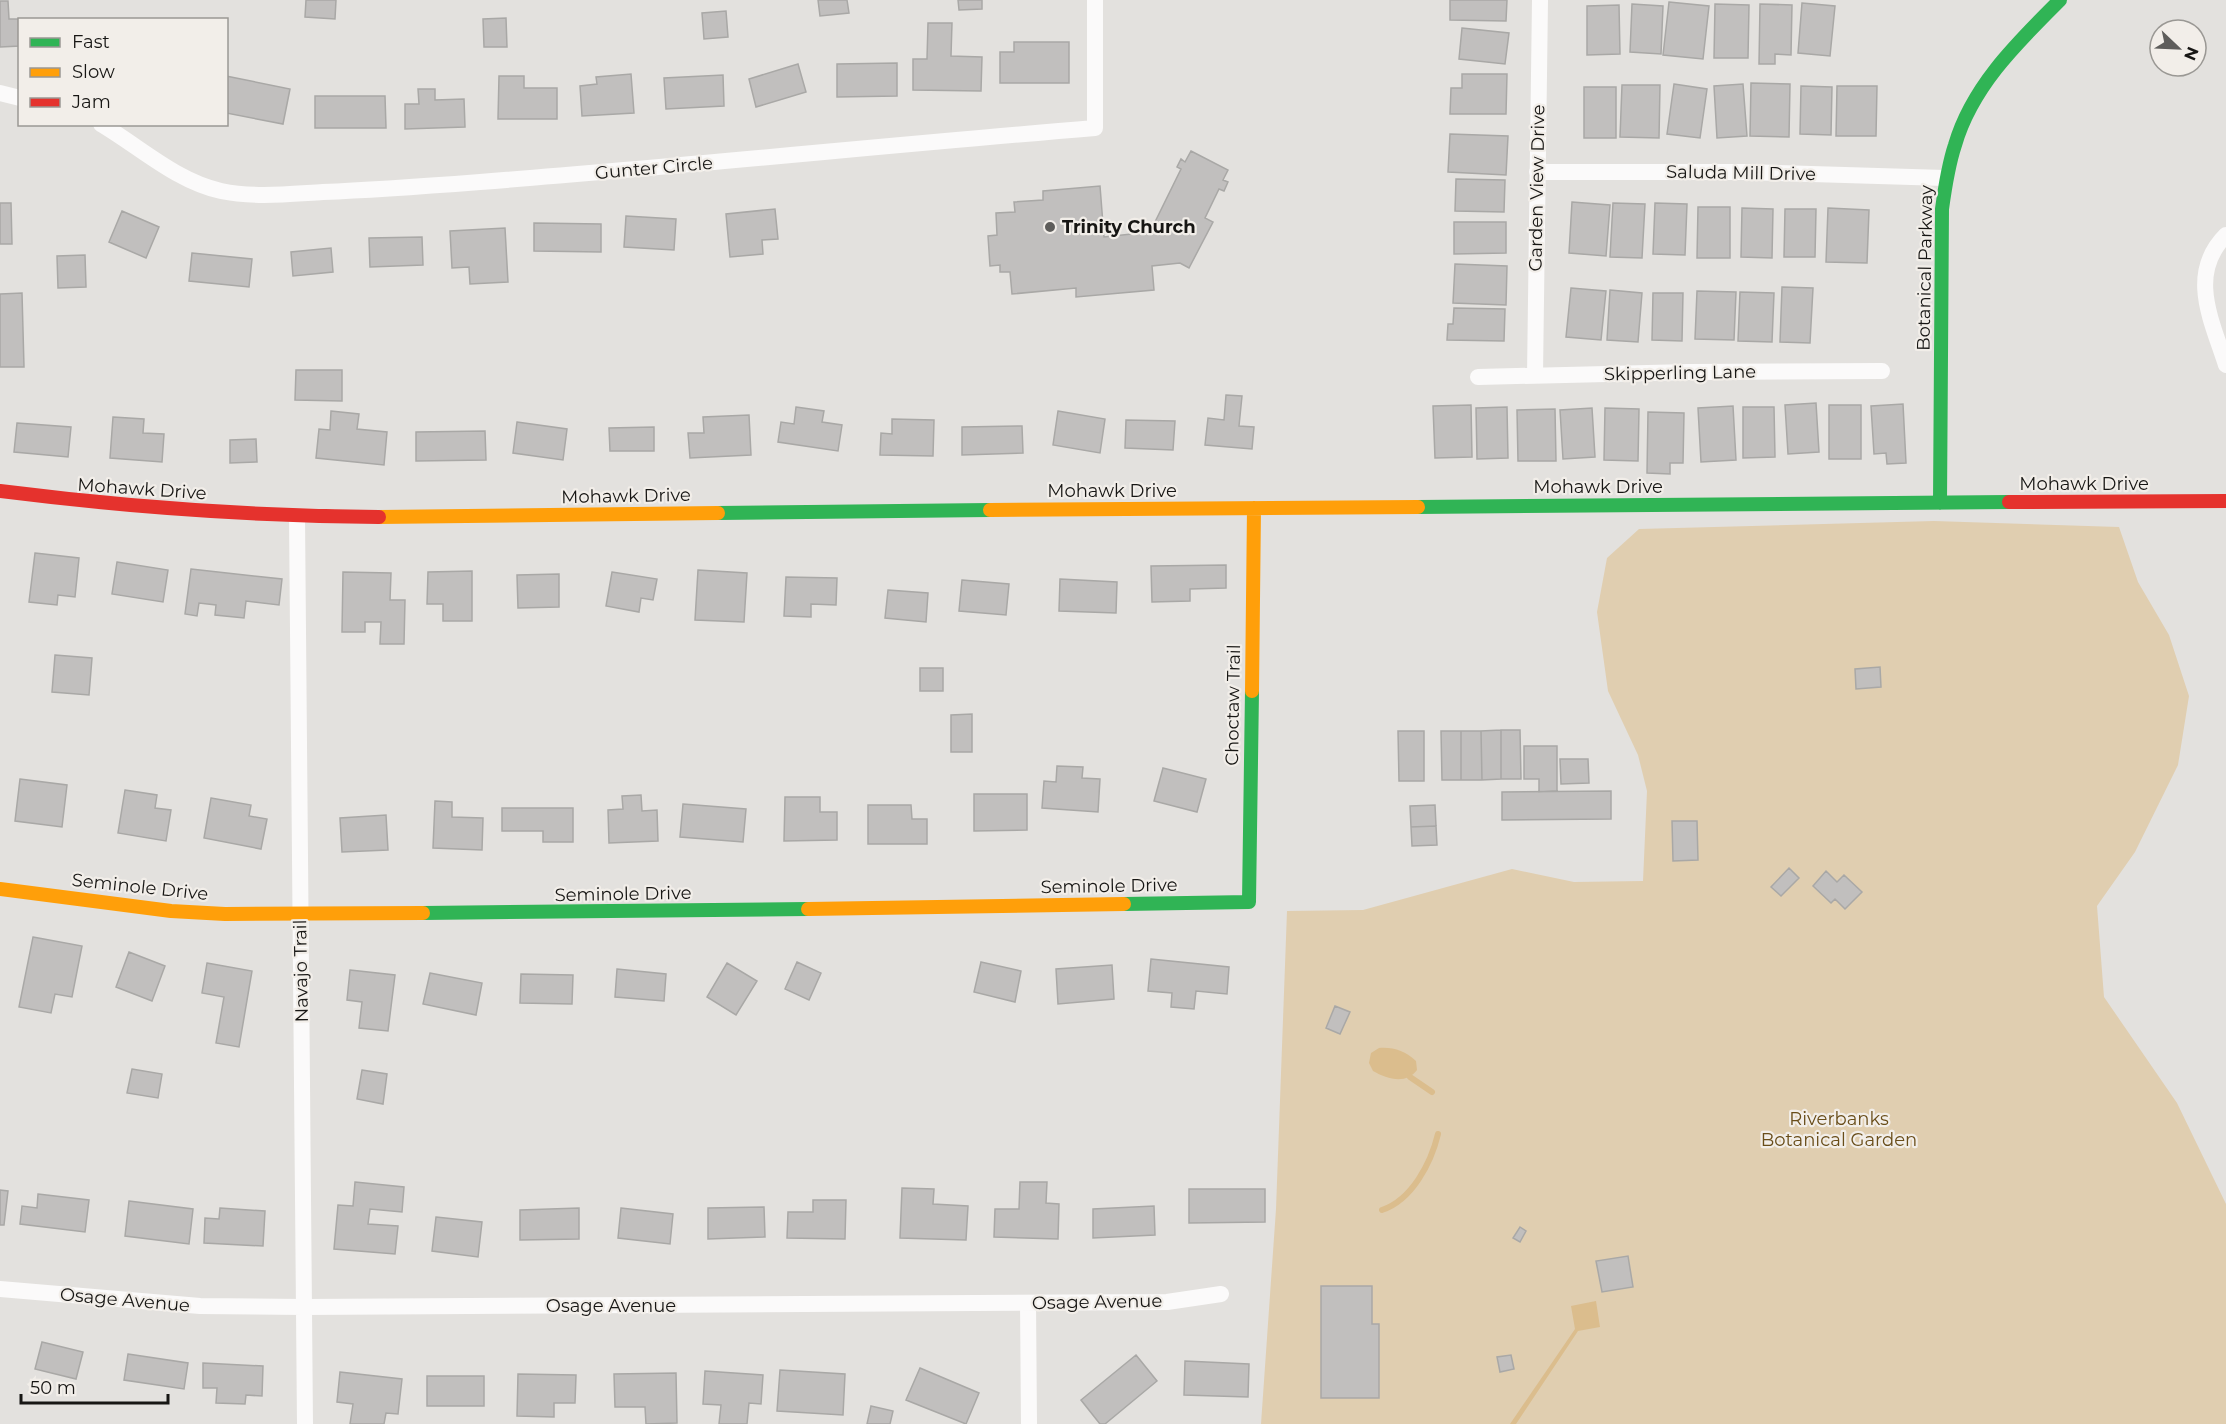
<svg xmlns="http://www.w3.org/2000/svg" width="2226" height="1424" viewBox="0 0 2226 1424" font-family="Montserrat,sans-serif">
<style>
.green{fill:#e0ceb0}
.water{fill:#dbbd8d}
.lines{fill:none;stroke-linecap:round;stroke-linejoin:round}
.stream{stroke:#dbbd8d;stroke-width:6}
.building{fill:#c1bfbe;stroke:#a9a8a6;stroke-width:1.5}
.street{stroke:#fbfafa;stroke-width:16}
.fast{stroke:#30b455;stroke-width:14}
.slow{stroke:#ff9f0a;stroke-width:14}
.jam{stroke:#e5322d;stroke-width:14}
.poi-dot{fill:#5e5d5b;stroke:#f2eee9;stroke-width:2}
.labels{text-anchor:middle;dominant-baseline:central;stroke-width:4.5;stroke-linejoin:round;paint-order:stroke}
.street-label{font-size:18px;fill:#171614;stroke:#f2eee9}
.poi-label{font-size:18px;font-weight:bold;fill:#171614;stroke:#f2eee9;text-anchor:start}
.park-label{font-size:18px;fill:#694d19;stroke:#f2eee9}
</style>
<rect width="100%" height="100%" fill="#e3e1de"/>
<path class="green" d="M1934,521L2119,527L2138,582L2169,635L2189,696L2178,765L2135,852L2097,906L2104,997L2177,1103L2226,1204V1424H1261L1276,1209L1287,911L1363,910L1512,869L1574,882L1643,881L1647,791L1638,755L1608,691L1597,612L1607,558L1639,529Z"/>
<path class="water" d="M1379,1048C1394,1047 1405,1051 1416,1061L1417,1070C1406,1085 1387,1079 1373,1071L1369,1063L1371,1053Z
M1596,1301L1600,1327L1578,1331L1516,1424H1510L1575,1329L1571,1306Z"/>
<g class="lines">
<path class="stream" d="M1410,1077L1432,1092
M1382,1210C1412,1200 1431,1163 1438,1134"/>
</g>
<path class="building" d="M306,0H336L335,19L305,17Z
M818,0H847L849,13L820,16Z
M958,0H982V9L959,10Z
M1450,0H1507L1506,21L1450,20Z
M0,1H8L9,19H22L20,20V46L0,47Z
M1669,2L1709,6L1703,59L1663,55Z
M1802,3L1835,6L1830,56L1798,53Z
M1632,4L1663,6L1661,54L1630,52Z
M1715,4L1749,5L1748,58H1714Z
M1760,4L1792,5L1791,55L1775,54V64H1759Z
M1619,5L1620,54L1587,55V6Z
M726,11L728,37L704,39L702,13Z
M506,18L507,47H484L483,19Z
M928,23H952L951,56L982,57L981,91L913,90V59H927Z
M1462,28L1509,33L1505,64L1459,59Z
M1014,42H1069V83H1000V52H1014Z
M897,63V96L837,97V64Z
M798,64L806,92L756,107L749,79Z
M631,74L634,113L582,116L580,86L597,84L596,77Z
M1462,74H1507L1506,114H1450L1451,88H1462Z
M723,75L724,106L666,109L664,78Z
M226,76L290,89L283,124L226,113Z
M499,76H524V88H557V119H498Z
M1751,83L1790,84L1789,137L1750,136Z
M1674,84L1707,89L1700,138L1667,134Z
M1743,84L1747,136L1717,138L1714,86Z
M1622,85H1660L1659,138L1620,137Z
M1801,86L1832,87L1831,135L1800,134Z
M1837,86H1877L1876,136H1836Z
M1584,87H1616V138H1584Z
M418,89H435V100L464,99L465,127L405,129V104H419Z
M315,96H385L386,128H315Z
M1450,134L1508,136L1506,175L1448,172Z
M1191,151L1228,170L1223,180L1228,182L1224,191L1219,189L1205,218L1213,222L1189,268L1180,263L1152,266L1154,290L1076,297V288L1012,294L1010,272H1000V265L990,266L988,236L997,235L996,213L1015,212L1014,202L1043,200V191L1100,186L1104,237L1150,232L1181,169L1177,167L1181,159L1185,162Z
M1456,179L1505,180L1504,212L1455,211Z
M1572,202L1610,205L1606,256L1569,253Z
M0,203H11L12,244H0Z
M1613,203L1645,204L1642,258L1610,257Z
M1655,203L1687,204L1685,255L1653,254Z
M1698,207H1730V258H1697Z
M1742,208L1773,209L1772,258L1741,257Z
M1828,208L1869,210L1867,263L1826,262Z
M775,209L778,239L762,240L763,254L730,257L726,214Z
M1785,209H1816L1815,257H1784Z
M122,211L159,227L146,258L109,242Z
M626,216L676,219L674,250L624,247Z
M1454,222H1506V253L1454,254Z
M534,223L601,224V252L534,251Z
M505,228L508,282L470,284L469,267L452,268L450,231Z
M422,237L423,265L370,267L369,238Z
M331,248L333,272L293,276L291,252Z
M192,253L252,259L249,287L189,281Z
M85,255L86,287L58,288L57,256Z
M1455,264L1507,266L1506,305L1453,303Z
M1782,287L1813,288L1810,343L1780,342Z
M1571,288L1606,291L1601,340L1566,337Z
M1610,290L1642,293L1638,342L1607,340Z
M1697,291L1736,292L1734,340L1695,339Z
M1740,292L1774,293L1772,342L1738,341Z
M22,293L24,367H0V294Z
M1653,293H1683L1682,341L1652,340Z
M1454,308L1505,309L1504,341L1447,340L1448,324H1453Z
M296,370H342V401L295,400Z
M1226,395L1242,396L1239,426L1254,427L1252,449L1205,445L1208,418L1224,420Z
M1816,403L1819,452L1788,454L1785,405Z
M1903,404L1906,463L1887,464L1886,453L1874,454L1871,406Z
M1471,405L1472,457L1435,458L1433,406Z
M1829,405H1861V459H1829Z
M1733,406L1736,460L1701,462L1698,408Z
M796,407L824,411L822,422L842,425L838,451L778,442L781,422L794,424Z
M1507,407L1508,458L1477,459L1476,408Z
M1743,407H1774L1775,457L1743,458Z
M1592,408L1595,457L1563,459L1560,410Z
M1605,408L1639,409L1638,461L1604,460Z
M1555,409L1556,461H1518L1517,410Z
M331,411L359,414L357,429L387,432L384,465L316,458L319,429L330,430Z
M1058,411L1105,419L1100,453L1053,445Z
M1648,412L1684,413L1683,463H1670V474L1647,473Z
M749,415L751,455L690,458L688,433H704L703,417Z
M113,417L144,419L143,433L164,434L162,462L110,458Z
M892,419L934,420L933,456L880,455L881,433L892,434Z
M1126,420L1175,421L1173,450L1125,448Z
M517,422L567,429L563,460L513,453Z
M17,423L71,427L68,457L14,452Z
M1022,426L1023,453L962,455V427Z
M654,427V451H610L609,428Z
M485,431L486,460L416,461V432Z
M256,439L257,462L230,463V440Z
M35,553L79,558L75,597L58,595L57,605L29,602Z
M117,562L168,570L163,602L112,594Z
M1226,565V588L1190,589V601L1152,602L1151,566Z
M191,569L282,579L279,605L246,601L244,618L215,615L216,605L199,603L197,616L185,614Z
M698,570L747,573L744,622L695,620Z
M472,571V621H443V604H427L428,572Z
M343,572L391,573L390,600H405L404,644H380L381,622H365V632H342Z
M612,572L657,579L653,600L641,598L639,612L606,606Z
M559,574V607L518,608L517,575Z
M786,577L837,578L836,605L811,604V617L784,616Z
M1060,579L1117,582L1116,613L1059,611Z
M962,580L1009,584L1006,615L959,611Z
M888,590L928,593L926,622L885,618Z
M55,655L92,658L89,695L52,692Z
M1880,667L1881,687L1856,689L1855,669Z
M920,668H943V691H920Z
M972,714V752H951V715Z
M1501,730H1520L1521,779H1501Z
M1501,730V779L1482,780L1481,731Z
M1398,731H1424V781H1399Z
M1441,731H1461V780H1442Z
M1461,731H1481L1482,780H1461Z
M1524,746H1557V791L1539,792V779H1524Z
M1560,759H1588L1589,783L1561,784Z
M1057,766L1083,767L1082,778L1100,779L1098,812L1042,808L1044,781L1056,782Z
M1163,768L1206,779L1197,812L1154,801Z
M20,779L67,785L62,827L15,821Z
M125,790L157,795L155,808L171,810L166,841L118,833Z
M1611,791V819L1502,820V792Z
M974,794H1027V830L974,831Z
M641,795L642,811L657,810L658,841L609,843L608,810L623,809L622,796Z
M785,797H820V812H837V840L784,841Z
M211,798L251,805L249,816L267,819L261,849L204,838Z
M435,801L452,802V817L483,818L482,850L433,848Z
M683,804L746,809L743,842L680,837Z
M868,805H911L912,819H927V844H868Z
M1435,805L1436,826L1411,827L1410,806Z
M502,808H573V842H543V831H502Z
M386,815L388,850L342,852L340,818Z
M1672,821H1697L1698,860L1673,861Z
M1436,826L1437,845L1412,846L1411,827Z
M1789,868L1799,878L1781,896L1771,887Z
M1826,871L1837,882L1844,875L1862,892L1845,909L1835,899L1831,903L1813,886Z
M33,937L82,946L72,997L55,994L51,1013L19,1007Z
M129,952L165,966L152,1001L116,987Z
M1151,959L1229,967L1227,994L1196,991L1194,1009L1171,1007L1172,993L1148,991Z
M797,962L821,973L809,1000L785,989Z
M981,962L1021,971L1015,1002L974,992Z
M207,963L252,971L239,1047L216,1043L224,997L202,993Z
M727,963L757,981L736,1015L707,997Z
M1112,965L1114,999L1058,1004L1056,969Z
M617,969L666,974L664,1001L615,997Z
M350,970L395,975L388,1031L359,1028L362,1002L347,1000Z
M430,973L482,983L476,1015L423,1004Z
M521,974L573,975L572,1004L520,1003Z
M1335,1006L1350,1012L1340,1034L1326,1028Z
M132,1069L162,1074L158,1098L127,1093Z
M362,1070L387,1074L383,1104L357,1099Z
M355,1182L404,1187L402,1212L370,1209L368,1224L398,1226L395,1254L334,1249L338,1205L353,1206Z
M1020,1182H1047L1046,1203L1059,1204L1058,1239L994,1237L995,1209H1019Z
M902,1188L934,1189L933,1204L968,1206L966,1240L900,1238Z
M1189,1189H1265V1222L1189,1223Z
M0,1190L8,1191L4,1225H0Z
M38,1194L89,1200L85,1232L20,1224L22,1206L37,1208Z
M813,1200H846L845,1239L787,1238L788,1212H813Z
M129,1201L193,1209L189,1244L125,1236Z
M1154,1206L1155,1235L1093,1238V1209Z
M764,1207L765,1237L708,1239V1208Z
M220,1208L265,1211L263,1246L204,1243L205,1218L219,1219Z
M579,1208V1239L520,1240V1210Z
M621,1208L673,1214L670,1244L618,1238Z
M436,1217L482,1222L478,1257L432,1251Z
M1520,1227L1526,1231L1520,1242L1513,1238Z
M1628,1256L1633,1287L1602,1292L1596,1261Z
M1321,1286H1372V1324H1379V1398H1321Z
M42,1342L83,1352L76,1379L35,1369Z
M128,1354L188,1363L184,1389L124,1380Z
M1136,1355L1157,1381L1105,1424H1100L1081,1400Z
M1511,1355L1514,1369L1500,1372L1497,1357Z
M1185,1361L1249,1364L1248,1397L1184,1395Z
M203,1363L263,1366L262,1396L246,1395L245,1404L216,1403L217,1388H203Z
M920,1368L979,1393L966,1424L906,1400Z
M780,1370L845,1374L843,1415L777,1411Z
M705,1371L763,1375L761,1404L749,1403L747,1424H719L721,1405L703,1404Z
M340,1372L402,1379L398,1414L386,1413L384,1424H350L353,1404L337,1402Z
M676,1373L677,1423L646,1424L645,1407H615L614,1374Z
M518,1374L576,1375L575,1403H554V1417L517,1416Z
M427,1376H484V1406H427Z
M871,1406L893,1411L890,1424H867Z"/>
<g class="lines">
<path class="street" d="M0,93L20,98
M101,124C140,147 176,181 221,191C255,198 289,194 323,192C375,190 428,186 480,182C686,166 890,145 1095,128V0
M1537,172H1743L1945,178
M2226,235C2187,274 2212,321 2226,365
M1535,375L1540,0
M1478,377L1689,372L1882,371
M297,517L305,1424
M0,1289L200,1306L304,1307L1167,1302L1221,1294
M1028,1303L1029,1424"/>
<path class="fast" d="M1940,503L1942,209C1945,187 1948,166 1955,145C1972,86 2018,42 2060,0
M1418,507L2009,502
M718,513L990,510
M1124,904L1249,902L1252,691
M423,913L808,909"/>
<path class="slow" d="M990,510L1418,507
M379,517L718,513
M1252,691L1254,508
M0,889L171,911L225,914L423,913
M808,909L1124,904"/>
<path class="jam" d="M0,491C126,507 252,516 379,517
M2009,502L2226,501"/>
</g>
<circle class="poi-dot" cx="1050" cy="227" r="6"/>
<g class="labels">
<g class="street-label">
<text transform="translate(654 168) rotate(-5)">Gunter Circle</text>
<text transform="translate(1741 173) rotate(1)">Saluda Mill Drive</text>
<text transform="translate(1537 188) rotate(-89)">Garden View Drive</text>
<text transform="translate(1925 268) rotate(-89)">Botanical Parkway</text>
<text transform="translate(1680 373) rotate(-1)">Skipperling Lane</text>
<text x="2084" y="484">Mohawk Drive</text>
<text x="1598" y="487">Mohawk Drive</text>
<text transform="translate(142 489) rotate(4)">Mohawk Drive</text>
<text x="1112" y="491">Mohawk Drive</text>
<text transform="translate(626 496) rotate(-1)">Mohawk Drive</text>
<text transform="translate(1233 705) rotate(-89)">Choctaw Trail</text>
<text transform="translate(1109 886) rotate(-1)">Seminole Drive</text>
<text transform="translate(140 887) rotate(6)">Seminole Drive</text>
<text transform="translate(623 894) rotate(-1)">Seminole Drive</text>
<text transform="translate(301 971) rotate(-91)">Navajo Trail</text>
<text transform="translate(125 1300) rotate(5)">Osage Avenue</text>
<text transform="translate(1097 1302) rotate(-1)">Osage Avenue</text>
<text x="611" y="1306">Osage Avenue</text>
</g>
<g class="poi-label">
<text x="1062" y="227">Trinity Church</text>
</g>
<g class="park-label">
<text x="1839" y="1119">Riverbanks<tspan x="1839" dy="21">Botanical Garden</tspan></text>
</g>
</g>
<rect x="18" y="18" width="210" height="108" fill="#f2eee9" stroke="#9a9894" stroke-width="1.5"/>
<rect x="30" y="38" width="30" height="9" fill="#30b455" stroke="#9a9894" stroke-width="1.5"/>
<text x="72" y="48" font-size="18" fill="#171614">Fast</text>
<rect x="30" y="68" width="30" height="9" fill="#ff9f0a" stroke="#9a9894" stroke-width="1.5"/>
<text x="72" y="78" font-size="18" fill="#171614">Slow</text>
<rect x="30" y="98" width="30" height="9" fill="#e5322d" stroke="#9a9894" stroke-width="1.5"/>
<text x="72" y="108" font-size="18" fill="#171614">Jam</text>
<g transform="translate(2178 48) rotate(113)"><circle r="28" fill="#f2eee9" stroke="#9a9894" stroke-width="1.5"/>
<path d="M0-4.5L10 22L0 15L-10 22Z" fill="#5e5d5b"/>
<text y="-9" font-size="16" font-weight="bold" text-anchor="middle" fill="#171614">N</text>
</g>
<path d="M21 1394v9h147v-9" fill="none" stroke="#171614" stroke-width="3"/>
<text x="30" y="1394" font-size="18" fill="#171614" stroke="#f2eee9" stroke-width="4.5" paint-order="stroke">50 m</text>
</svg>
